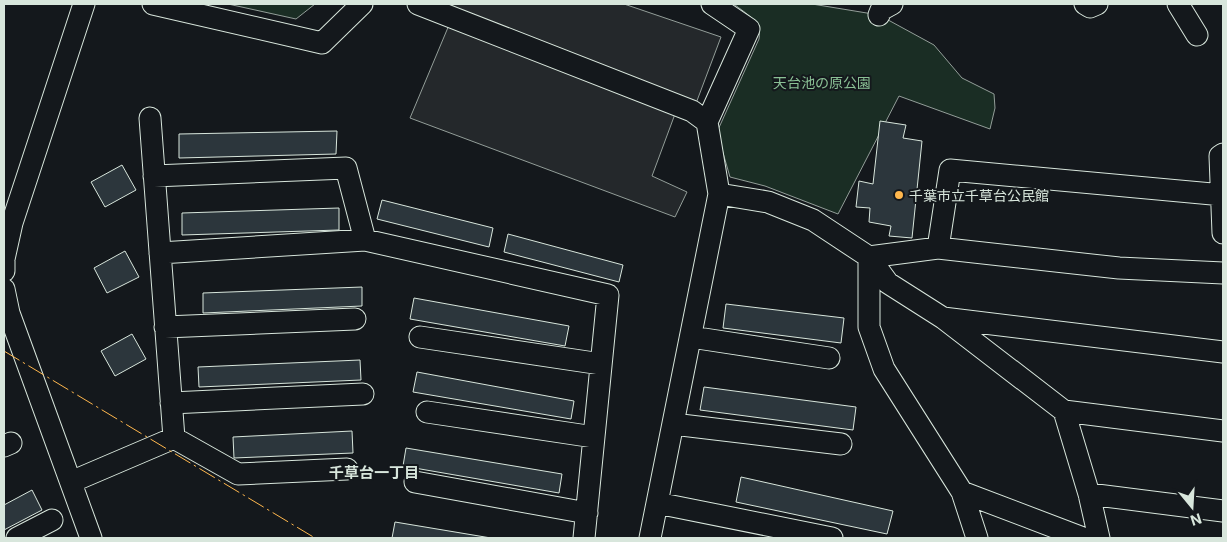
<svg xmlns="http://www.w3.org/2000/svg" width="1227" height="542" viewBox="0 0 1227 542" font-family="Inter,'Noto Sans JP',sans-serif">
<style>
.green{fill:#1a2d24;stroke:#939e99}
.parking{fill:#24282b;stroke:#939e99}
.building{fill:#2c363c;stroke:#d8e6dc}
.lines{fill:none;stroke-linecap:round;stroke-linejoin:round}
.minor-casing{stroke:#d8e6dc;stroke-width:23}
.minor{stroke:#14181c;stroke-width:21}
.power{stroke:#ffb74d;stroke-width:1;stroke-dasharray:18 4 2.5 4;stroke-linecap:butt}
.poi-dot{fill:#ffb74d;stroke:#14181c;stroke-width:2}
.labels{text-anchor:middle;dominant-baseline:central;stroke-width:4;stroke-linejoin:round;paint-order:stroke}
.park-label{font-size:14px;fill:#8ac095;stroke:#14181c}
.poi-label{font-size:14px;fill:#d8e6dc;stroke:#14181c;text-anchor:start}
.neighbourhood-label{font-size:15px;font-weight:bold;fill:#d8e6dc;stroke:#14181c}
</style>
<rect width="100%" height="100%" fill="#14181c"/>
<path class="green" d="M228,4H315L296,19Z
M734,4H812L879,15L934,45L962,78L994,94L995,108L990,129L899,96L838,214L765,186L730,177L717,132L759,39C762,21 746,14 734,4Z"/>
<path class="parking" d="M431,4H624L721,37L695,106Z
M449,25L675,114L652,176L687,192L675,217L410,118Z"/>
<path class="building" d="M880,121L906,125L903,138L922,141L912,238L889,236L891,226L869,222L870,208L856,207L859,181L873,184Z
M337,131L336,154L179,158V134Z
M122,165L136,190L105,207L91,182Z
M382,200L493,228L489,247L377,219Z
M339,208V230L182,235V213Z
M508,234L623,265L619,282L504,252Z
M125,251L139,277L107,293L94,268Z
M362,287V306L203,313V293Z
M414,298L569,326L565,346L410,319Z
M726,304L844,318L841,343L723,328Z
M132,334L146,359L115,376L101,351Z
M360,360L361,380L199,387L198,367Z
M417,372L574,401L571,419L413,392Z
M704,387L856,407L853,430L700,410Z
M352,431L353,453L234,458L233,437Z
M406,448L562,474L559,493L403,466Z
M741,477L893,511L887,534L736,502Z
M32,490L42,510L4,530V505Z
M395,522L491,538H392Z"/>
<g class="lines">
<g class="minor-casing">
<path id="minor" d="M153,4L322,43L362,4
M418,4L692,111L707,122
M1085,4L1090,7L1097,4
M1178,4L1197,35
M879,15L881,10L892,4
M1223,154L1220,156L1223,233
M154,176L346,168L365,240
M719,194L768,202L813,220L869,257L938,248L1119,268L1223,273
M938,248L950,170L1223,195
M160,253L365,240L608,295L584,538
M869,257L888,283L943,318L1064,411L1223,431
M869,257V327L884,369L962,492L977,538
M4,271V259L12,223L84,4
M4,289L9,313L91,538
M943,318L1223,352
M165,327L355,319
M420,337L601,364
M691,337L829,358
M171,403L363,394
M1064,411L1089,494L1099,538
M427,412L594,437
M673,424L841,444
M174,438L238,474L347,469
M4,446L11,443
M71,482L174,438L150,118
M415,482L587,513
M962,492L1083,538
M1089,494L1223,511
M657,503L832,538
M17,538L52,520
M650,538L719,194L707,122L749,29L712,4"/>
</g>
<use href="#minor" class="minor"/>
<path class="power" d="M4,351L315,538"/>
</g>
<circle class="poi-dot" cx="899" cy="195" r="5"/>
<g class="labels">
<g class="park-label">
<text x="822" y="82">天台池の原公園</text>
</g>
<g class="poi-label">
<text x="909" y="195">千葉市立千草台公民館</text>
</g>
<g class="neighbourhood-label">
<text x="374" y="472">千草台一丁目</text>
</g>
</g>
<rect width="1227" height="542" fill="none" stroke="#d8e6dc" stroke-width="10"/>
<g transform="translate(1192 507) rotate(162)" stroke="#14181c" stroke-width="4" paint-order="stroke">
<path d="M0-4L9 19L0 12L-9 19Z" fill="#d8e6dc"/>
<text y="-8" font-size="14" font-weight="bold" text-anchor="middle" fill="#d8e6dc">N</text>
</g>
</svg>
